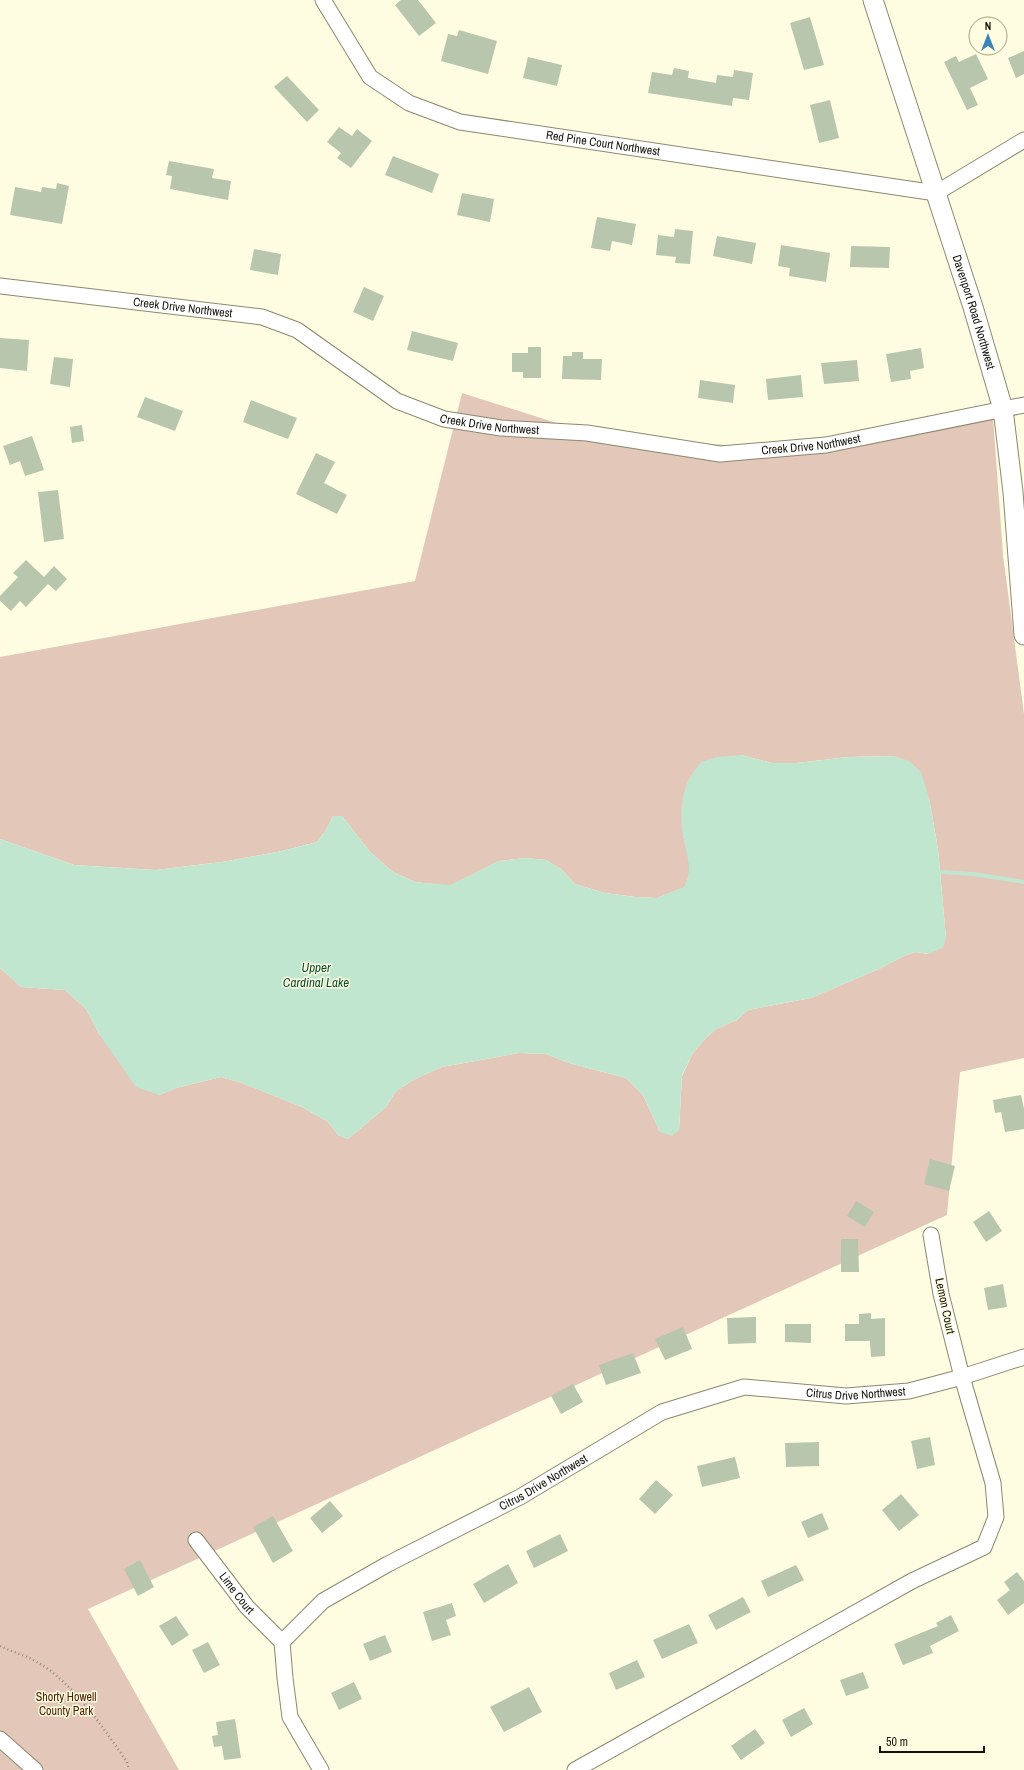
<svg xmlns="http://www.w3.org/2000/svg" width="1024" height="1770" viewBox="0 0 1024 1770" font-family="'Archivo Narrow',sans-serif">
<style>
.green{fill:#e3c7b9}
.water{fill:#c1e6d0}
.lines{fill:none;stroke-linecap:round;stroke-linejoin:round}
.stream{stroke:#c1e6d0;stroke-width:4}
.building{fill:#b8c6ae}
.minor-casing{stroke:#8a886f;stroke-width:17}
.tertiary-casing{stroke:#8a886f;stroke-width:21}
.path{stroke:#908e7b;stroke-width:2.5;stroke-dasharray:1 3;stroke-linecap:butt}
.minor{stroke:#fff;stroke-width:15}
.tertiary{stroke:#fff;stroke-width:19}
.labels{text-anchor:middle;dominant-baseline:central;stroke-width:3;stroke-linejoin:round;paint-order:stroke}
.street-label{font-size:12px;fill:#15140b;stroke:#fffde1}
.park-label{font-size:12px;fill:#4d2003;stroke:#fffde1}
.water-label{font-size:13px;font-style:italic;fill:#094b30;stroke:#fffde1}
</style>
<rect width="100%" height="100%" fill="#fffde1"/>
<path class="green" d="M462,393L610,440L775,447L993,417L1003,555L1024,714V1058L960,1072L947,1215L88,1609L179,1770H0V968L21,987L65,990L86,1009L99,1034L159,1095L176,1088L221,1077L242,1083L302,1107L328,1122L338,1135L348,1139L386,1107L396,1091L415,1079L442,1067L519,1053L546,1054L569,1063L626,1078L643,1095L660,1132L679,1130L682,1076L693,1053L706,1038L716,1029L737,1020L748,1010L811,998L879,969L904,956L916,952L928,954L946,938L938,849L929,798L894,756L848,757L797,763H772L741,755L683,835C687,853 694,869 685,887L657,898L636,897L605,893L575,884L561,869L546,860L525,858L499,861L450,886L415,882L393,872L370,852L342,816H333L326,830L317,842L282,851L222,862L156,870L74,865L0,839V657L415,581Z"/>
<path class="water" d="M741,755L772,763H797L848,757L894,756L909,761L921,772L929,798L938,849L946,938L943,948L928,954L916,952L904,956L879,969L811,998L748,1010L737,1020L716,1029L706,1038L693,1053L682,1075L679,1130L672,1136L660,1132L643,1095L626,1078L569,1063L546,1054L519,1053L442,1067L415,1079L396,1091L386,1107L348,1139L338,1135L328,1122L302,1107L242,1083L221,1077L176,1088L159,1095L136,1087L99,1034L86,1009L65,990L21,987L0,968V839L74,865L156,870L222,862L282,851L317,842L326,830L333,816H342L370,852L393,872L415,882L450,885L499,861L525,858L546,860L561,869L575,884L605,893L636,897L657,898L684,887C694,869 686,854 683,835C680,820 681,800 686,786C689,777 696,769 701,762L717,757Z"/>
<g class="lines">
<path class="stream" d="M940,872L973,874L1024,882"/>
</g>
<path class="building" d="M401,0H418L436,23L419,36L395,5Z
M810,17L824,65L804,70L790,23Z
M459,30L497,41L488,74L441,61L448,34L457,36Z
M1024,51V74L1016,78L1008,58Z
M976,54L988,79L970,88L978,105L967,110L944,62L956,56L959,62Z
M528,57L562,65L557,86L523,78Z
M674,68L689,71L688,78L716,83L717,75L733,77L734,70L753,73L749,100L733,98L732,106L648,93L652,72L672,75Z
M287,76L319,110L307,122L274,87Z
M830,100L839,138L819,143L810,105Z
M339,127L352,136L357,129L372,141L351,168L337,158L341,153L327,142Z
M393,156L439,174L432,193L385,175Z
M169,161L214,169L212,178L231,181L228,200L170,189L172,176L166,175Z
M57,183L69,186L62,224L10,215L15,187L41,192L42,187L56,189Z
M462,193L494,199L490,222L457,215Z
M597,217L636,224L632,245L612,241L610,251L591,248Z
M675,229L693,231L690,264L675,263L676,257L656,255L658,235L674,237Z
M717,236L756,243L752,264L713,256Z
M781,245L830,253L826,282L789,276L790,268L778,266Z
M851,246L890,247L889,268L850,267Z
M254,249L281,254L278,275L250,270Z
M364,287L384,296L373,321L353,312Z
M412,331L458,343L453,361L407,350Z
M0,338L29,340L27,371L0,368Z
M528,347H541V378H523V372H512V353H528Z
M921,348L924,368L910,371L911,379L891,382L886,354Z
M572,352H583V359H602L601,380L562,379L563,356H572Z
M54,357L73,359L70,387L50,384Z
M857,360L859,381L824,384L821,363Z
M801,375L803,397L768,400L766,379Z
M700,380L735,385L733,403L698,398Z
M145,397L183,411L175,431L137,417Z
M251,400L297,418L288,439L243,422Z
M82,425L84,441L72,443L70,427Z
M32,436L44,470L25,476L20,461L10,465L3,446Z
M316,453L335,462L324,483L347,495L337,514L296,494Z
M58,490L64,539L44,542L38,492Z
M26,560L44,577L54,566L67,579L56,591L48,584L26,607L20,601L11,611L0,601V596L18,577L13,573Z
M1021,1095L1024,1109V1129L1005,1132L1001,1112L995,1113L993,1100Z
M930,1159L955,1166L949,1191L924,1184Z
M856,1201L874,1212L865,1227L847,1216Z
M989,1211L1002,1231L986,1242L973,1222Z
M841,1239H858L859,1272H841Z
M1003,1284L1007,1307L988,1310L984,1288Z
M871,1313V1319L885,1318V1356L871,1357L870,1341H845V1324H859V1314Z
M756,1317V1343L728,1344L727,1318Z
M785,1324H811V1343L785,1342Z
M683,1327L692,1349L665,1360L655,1339Z
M633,1353L641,1373L606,1385L599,1365Z
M573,1384L583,1402L561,1414L551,1396Z
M930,1437L935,1465L917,1469L911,1441Z
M819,1442V1466L786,1467L785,1443Z
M735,1457L740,1478L702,1487L697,1466Z
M656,1480L673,1495L655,1514L639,1499Z
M901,1494L919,1515L899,1531L882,1510Z
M330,1501L343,1516L322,1533L310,1518Z
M822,1513L829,1529L808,1538L801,1522Z
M273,1516L293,1551L273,1563L253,1527Z
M560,1534L568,1551L534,1568L526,1551Z
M140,1560L154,1587L138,1596L124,1569Z
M508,1564L518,1583L484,1603L473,1584Z
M796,1565L804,1580L768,1597L761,1581Z
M1017,1572L1024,1581V1603L1008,1615L997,1600L1010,1590L1004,1582Z
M743,1597L751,1612L716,1630L708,1615Z
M452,1603L456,1616L446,1620L451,1635L432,1641L423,1612Z
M951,1615L959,1631L930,1646L933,1653L903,1665L894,1644L938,1626L936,1623Z
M176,1616L189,1635L172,1646L159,1626Z
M689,1624L698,1643L662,1659L653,1640Z
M385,1635L392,1652L370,1661L363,1644Z
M208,1642L220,1665L204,1673L192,1650Z
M637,1660L645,1677L616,1690L609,1673Z
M863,1672L869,1688L846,1696L840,1680Z
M354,1682L362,1699L339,1710L331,1693Z
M529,1687L542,1712L504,1732L490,1707Z
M804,1708L813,1724L791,1737L782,1720Z
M235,1719L241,1758L224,1760L222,1746L214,1747L212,1736L218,1735L216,1722Z
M755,1729L765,1743L741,1760L731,1746Z"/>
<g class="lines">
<g class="minor-casing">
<g id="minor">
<path id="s1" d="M323,0L370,77L409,103L460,122L936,193L1024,140"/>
<path id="s2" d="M0,286L262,317L297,330L397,401L444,419L501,428L587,433L720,454L826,445L1024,405"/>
<path id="s3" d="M196,1540L247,1607L282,1642"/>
<path d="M0,1739L35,1770"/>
<path id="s4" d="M321,1770L290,1717L285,1678L282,1642L323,1601L388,1564L520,1497L662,1412L744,1387L846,1396L909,1391L962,1377L1024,1357"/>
<path d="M575,1770L912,1581L984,1547L996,1517L993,1483L962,1377L941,1294L931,1235"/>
</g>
</g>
<g class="tertiary-casing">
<g id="tertiary">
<path id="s5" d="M873,0L973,307L1003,409L1013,492L1024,635"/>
</g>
</g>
<path class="path" d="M0,1646C12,1652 25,1655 37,1662C73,1682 104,1729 127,1762L129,1770"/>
<use href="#minor" class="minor"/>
<use href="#tertiary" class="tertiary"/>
</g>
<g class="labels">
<g class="street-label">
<text stroke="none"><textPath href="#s1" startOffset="336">Red Pine Court Northwest</textPath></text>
<text stroke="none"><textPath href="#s2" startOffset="184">Creek Drive Northwest</textPath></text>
<text stroke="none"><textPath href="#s5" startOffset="328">Davenport Road Northwest</textPath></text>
<text stroke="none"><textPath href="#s2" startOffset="520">Creek Drive Northwest</textPath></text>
<text stroke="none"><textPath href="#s2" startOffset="844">Creek Drive Northwest</textPath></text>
<text transform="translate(945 1306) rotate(78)">Lemon Court</text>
<text stroke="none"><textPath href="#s4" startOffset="781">Citrus Drive Northwest</textPath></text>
<text stroke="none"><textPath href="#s4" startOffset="445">Citrus Drive Northwest</textPath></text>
<text stroke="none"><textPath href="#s3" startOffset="67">Lime Court</textPath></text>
</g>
<g class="park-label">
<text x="66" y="1697">Shorty Howell<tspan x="66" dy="14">County Park</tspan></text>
</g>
<g class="water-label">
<text x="316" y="967">Upper<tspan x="316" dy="15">Cardinal Lake</tspan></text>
</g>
</g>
<g transform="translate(988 36)"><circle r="19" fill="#fffde1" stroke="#a1a08b"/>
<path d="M0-3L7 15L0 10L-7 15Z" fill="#3b84b8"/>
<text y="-6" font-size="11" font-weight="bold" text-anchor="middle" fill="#15140b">N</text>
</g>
<path d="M880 1746v6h104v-6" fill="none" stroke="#15140b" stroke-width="2"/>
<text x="886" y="1746" font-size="12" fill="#15140b" stroke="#fffde1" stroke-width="3" paint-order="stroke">50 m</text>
</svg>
